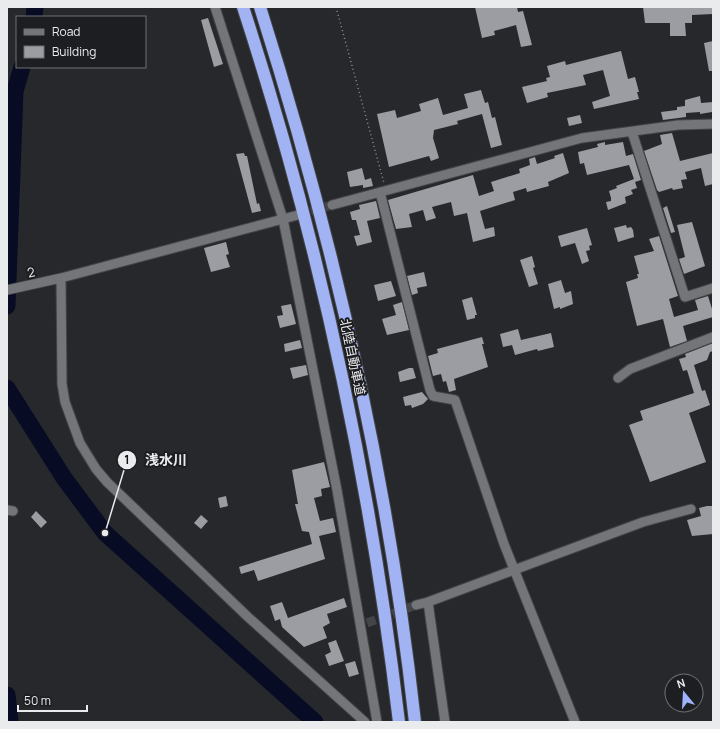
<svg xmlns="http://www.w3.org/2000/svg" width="720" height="729" viewBox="0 0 720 729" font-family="Manrope,'Noto Sans JP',sans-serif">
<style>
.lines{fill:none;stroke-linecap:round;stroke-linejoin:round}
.river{stroke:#070c24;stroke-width:17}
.building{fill:#9c9da2}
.street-tunnel{stroke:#434549;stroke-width:9;stroke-dasharray:9 4.5;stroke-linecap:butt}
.street-casing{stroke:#444548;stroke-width:11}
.highway-casing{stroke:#444548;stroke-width:14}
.path{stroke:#8e8f92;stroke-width:1.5;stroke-dasharray:1 3;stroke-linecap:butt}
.street{stroke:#737579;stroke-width:9}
.highway{stroke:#a1b3f2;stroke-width:12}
.labels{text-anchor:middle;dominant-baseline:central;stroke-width:4;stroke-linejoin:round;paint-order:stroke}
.street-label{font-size:13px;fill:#eaebed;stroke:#1d1e22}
.leader{fill:none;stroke:#eaebed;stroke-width:1.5}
.callout-dot{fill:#eaebed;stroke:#1d1e22;stroke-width:1.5}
.mark-label{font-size:12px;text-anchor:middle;font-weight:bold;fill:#111}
.callout-label{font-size:14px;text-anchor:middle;font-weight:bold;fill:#eaebed;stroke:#1d1e22;stroke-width:4;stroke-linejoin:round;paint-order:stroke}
</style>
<rect width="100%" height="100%" fill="#26282c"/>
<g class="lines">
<path class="river" d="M34,17L35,7
M7,306L15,91L22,67
M7,388L64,478L105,533L315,722
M7,695L10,722"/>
</g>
<path class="building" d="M475,7H517L518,12L523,11L532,45L521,47L516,25L494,31L495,35L482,38Z
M643,7H713V14L692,15V23H685L686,36H670V23H645Z
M208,18L223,64L214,67L201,20Z
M713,41V71H709L704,43Z
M621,51L628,79L635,77L639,92H637L639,99L594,109L592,102L610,96L603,70L583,75L586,85L547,93L548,97L527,103L522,87L547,81L546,78L550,77L547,66L565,61L566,65Z
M481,90L485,103L488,102L492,118L495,117L502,145L491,148L482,114L457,121L458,124L434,130L433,138L439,158L431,161L429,156L389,167L377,114L395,110L397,118L421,111L419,104L438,98L443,115L468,108L464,94Z
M700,96L701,103L713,102L712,112L700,114V112L686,113V117L663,120L661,112L677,110V107L685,106V100Z
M580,115L582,123L569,126L567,118Z
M672,133L680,161L713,153V184L705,186L701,168L685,172L687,179L681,180L683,188L673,190L672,188L659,192L657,190L644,151L662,144L660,135Z
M605,142V145L623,142L626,156L633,154L641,180L635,182L637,188L631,190L633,194L625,197L626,203L608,210L606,202L611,201V198L609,191L617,188L616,186L634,179L629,165L587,175L584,163L580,164L578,152L598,147L597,144Z
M244,153L245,156H247L257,204L259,203L261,211L252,213L236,154Z
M563,153L569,173L548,182L549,186L527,192L526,188L513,192L515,200L480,211L485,229L494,227L495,236L473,242L467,213L454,216L451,202L432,207L436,218L426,221L423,210L409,214L412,227L396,229L388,200L473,175L479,196L494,191L491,182L520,173L519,169L530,165L529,159L535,157L537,164L555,158L554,156Z
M362,168L365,180L371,178L373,186L363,188V185L350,187L347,172Z
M376,201L380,218L367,221L372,242L357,246L354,236L360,235L356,220H352L350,212L360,209L359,205Z
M667,206L675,232L671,233L663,208Z
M692,222L705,266L684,274L679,259L685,257L677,225Z
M626,225L627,228L631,227L633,230L634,237L618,242L614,228Z
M587,228L592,245L589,246L590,250L586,251L589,261L582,264L575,243L561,247L558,236Z
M659,236L678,296L669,299L674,317L698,310L695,300L708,296L713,312V317L683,326L687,341L670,347L663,319L637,326L626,282L638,278L637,274H639L634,256L654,251L649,239Z
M226,242L229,254L226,255L230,267L211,272L204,248Z
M532,256L535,267L533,268L538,284L529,287L520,260Z
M424,272L427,286L417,288L418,293L412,295L407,276Z
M561,280L565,293L571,291L573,304L560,309V307L554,309L548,284Z
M391,281L396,296L378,301L374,285Z
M472,297L477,315H475V318L467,320L462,300Z
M402,302L409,330L387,335L382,319L396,315L393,305Z
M291,304L296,324L280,328L277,316L283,315L281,306Z
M518,329L521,340L551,333L554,347L538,351L537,349L515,355L512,345L503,347L500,334Z
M482,337L484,344H482L488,367L454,379L456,390L449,392L446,381L443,382L441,374L433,376L428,356L438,353L437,349Z
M300,340L302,348L285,352L284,344Z
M713,343V351L710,352L707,360L694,365L702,391L705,390L710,405L689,413L706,462L650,482L629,425L643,420L640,411L694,393L687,370L683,371L679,359L686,357L685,354Z
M306,365L308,375L293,379L290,368Z
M409,368H413L416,378L400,382L398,372Z
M422,392L428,399L423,404L412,408L411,405L405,406L403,397Z
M324,462L330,487L321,489L322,496L314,498L320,521L333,518L336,532L319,536L325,559L258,581L254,570L241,574L239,567L312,544L309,532L302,531L295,504H298L292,470Z
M226,496L228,506L220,508L218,498Z
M707,506H713V534L692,536L687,520L701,516L699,508Z
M36,511L47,522L41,528L31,517Z
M201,515L208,521L201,529L194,523Z
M344,598L347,607L327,614L330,623L323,627L327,638L304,647L282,627L280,619L275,621L270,606L282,602L288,618Z
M336,640L344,661L329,666L325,655L331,652L328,643Z
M355,661L359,674L349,677L345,664Z"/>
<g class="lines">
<path class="street-tunnel" d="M298,215L332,205
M367,623L416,605"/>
<g class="street-casing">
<path id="street" d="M215,7L283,219L337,490L377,722
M632,132L685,297L713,288
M380,192L430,390L433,396L455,400L504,544L575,722
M332,205L582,138L678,125L713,124
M61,278L62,384L65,402L80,443L96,469L107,482L248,617L365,722
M7,290L61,278L298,215
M618,378L630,369L713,337
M7,510L13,511
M428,602L445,722
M416,605L428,602L643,522L691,509"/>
</g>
<g class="highway-casing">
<path id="highway" d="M243,7C319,240 370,479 399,722
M260,7C334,240 388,478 415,722"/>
</g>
<path class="path" d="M336,7L384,183"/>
<use href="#street" class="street"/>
<use href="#highway" class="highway"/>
</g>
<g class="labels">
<g class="street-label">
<text transform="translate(31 272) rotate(-13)">2</text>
<text transform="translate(353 357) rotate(78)">北陸自動車道</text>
</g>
</g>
<path class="leader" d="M105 533L127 460"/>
<g class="callout-dot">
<circle cx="105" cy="533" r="4"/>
<circle cx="127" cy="460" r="10"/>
</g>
<g class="mark-label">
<text x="127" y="464">1</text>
</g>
<g class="callout-label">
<text x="166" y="465">浅水川</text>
</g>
<rect width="720" height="729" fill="none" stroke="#eaebed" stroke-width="16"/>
<rect x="16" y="16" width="130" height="52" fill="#1d1e22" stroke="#6f7073"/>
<rect x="24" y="29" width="20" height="6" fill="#737579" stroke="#6f7073"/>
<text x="52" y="36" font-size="12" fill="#eaebed">Road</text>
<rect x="24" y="46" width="20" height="12" fill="#9c9da2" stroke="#6f7073"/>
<text x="52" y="56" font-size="12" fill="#eaebed">Building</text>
<g transform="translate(684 693) rotate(342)"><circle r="19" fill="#1d1e22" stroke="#6f7073"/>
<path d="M0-3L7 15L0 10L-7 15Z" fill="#9fb3fd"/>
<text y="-6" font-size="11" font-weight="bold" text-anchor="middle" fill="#eaebed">N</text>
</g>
<path d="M18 705v6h69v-6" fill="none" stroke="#eaebed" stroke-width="2"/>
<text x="24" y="705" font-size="12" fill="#eaebed" stroke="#1d1e22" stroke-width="3" paint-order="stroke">50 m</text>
</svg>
